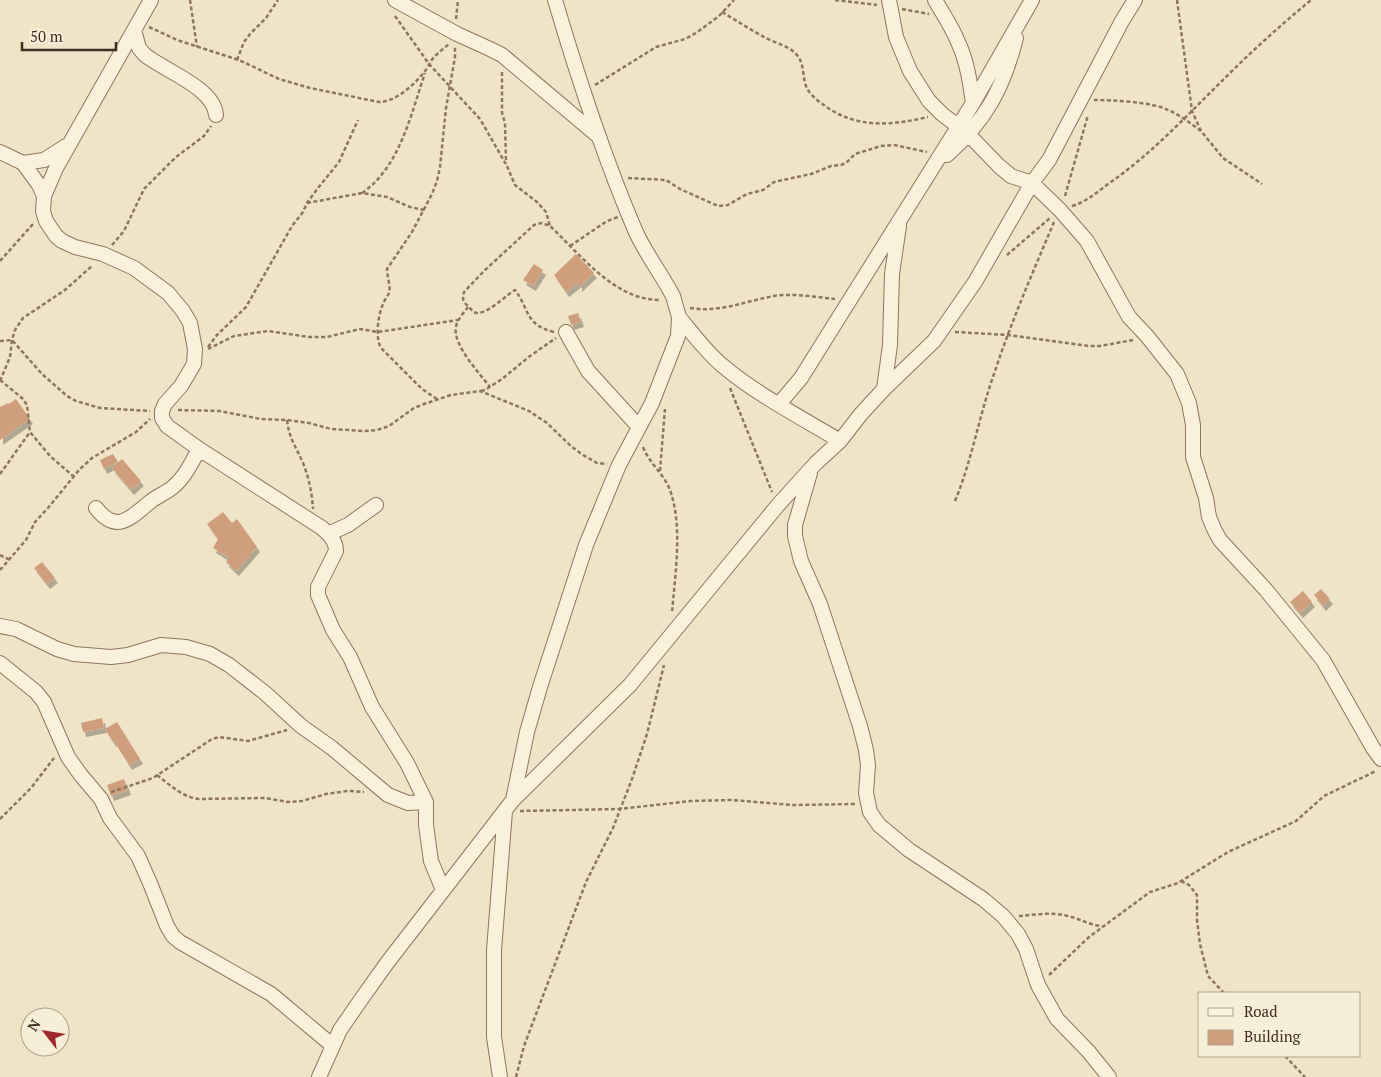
<svg xmlns="http://www.w3.org/2000/svg" width="1381" height="1077" viewBox="0 0 1381 1077" font-family="'PT Serif',serif">
<style>
.building{fill:#cf9f7d;filter:url(#shadow)}
.lines{fill:none;stroke-linecap:round;stroke-linejoin:round}
.minor-casing{stroke:#8d765c;stroke-width:16}
.path{stroke:#8d765c;stroke-width:2.5;stroke-dasharray:4 2.5;stroke-linecap:butt}
.minor{stroke:#faf1dc;stroke-width:14}
</style>
<defs>
<filter id="shadow"><feDropShadow dx="3" dy="5" stdDeviation="0" flood-color="#0004"/></filter>
</defs>
<rect width="100%" height="100%" fill="#f0e4c8"/>
<path class="building" d="M576,254L594,273L579,287V282L566,292L554,275Z
M534,264L543,270L533,286L523,280Z
M578,313L581,322L571,325L568,316Z
M16,399L30,419L0,440V407L8,403L9,404Z
M113,454L118,462L104,469L100,460Z
M122,459L141,481L131,490L112,468Z
M223,512L232,523L237,519L257,547L236,571L226,562L229,558L213,548L218,539L207,524Z
M42,562L55,578L47,584L34,568Z
M1321,589L1330,599L1323,606L1314,595Z
M1303,591L1312,602L1300,613L1290,602Z
M102,718L104,728L83,732L81,723Z
M117,722L140,759L129,765L114,741L113,742L105,729Z
M124,779L128,790L111,796L107,785Z"/>
<g class="lines">
<g class="minor-casing">
<path id="minor" d="M151,0L56,168L44,196L43,211L46,221L56,236L62,241L75,247L103,254L134,268L168,293L183,311L190,323L195,349L194,364L181,386L165,404L162,411V418L167,426L199,449L322,528C329,535 336,540 336,551L318,587V595L333,630L350,657L372,707L407,763L426,802V825L431,861L443,890
M395,0L457,34L490,49L502,55L598,136
M889,0L896,37L910,71L929,101L942,114L968,134L999,166L1011,176L1032,183L1060,210L1087,241L1129,317L1147,336L1177,374L1189,403L1193,425V457L1206,498L1209,517L1214,529L1220,540L1266,590L1323,660L1373,748L1381,759
M935,0C943,14 952,27 958,42C967,61 970,82 973,103
M134,30L139,48L144,54C162,70 214,87 216,115
M0,152L23,163L39,185L44,196
M947,155C986,120 1003,89 1016,38
M23,163L44,160L66,146
M679,317C693,334 706,352 723,366C756,394 802,418 840,441
M566,332L588,371L639,427
M884,389L890,345L892,274L899,226
M779,404L801,378L973,103L1032,0
M810,473L795,525V536L801,561L820,604L860,726L866,750L868,765L866,793L870,812L879,825L909,850L983,899L1003,916L1018,934L1026,949L1038,985L1057,1019L1089,1052L1109,1077
M96,508C117,535 131,517 150,502C157,496 166,493 173,487C185,477 192,462 199,449
M328,534L348,525L376,505
M0,626L16,629L57,649L74,654L111,657L128,655L161,645L186,647L210,654L229,665L265,693L301,726L332,748L388,795L408,803L426,802
M0,663L36,692L44,702L68,757L80,774L101,799L110,818L138,856L150,883L167,926L173,936L180,942L271,994L333,1046
M513,800L527,732L540,687L586,545L619,465L652,403L678,336L679,317L673,296C661,273 645,253 635,230C603,155 578,78 555,0
M319,1077L340,1030L360,1001L387,963L513,800L630,685L778,505L816,463L840,441L861,414L884,389L934,341L975,282L1032,183L1049,160L1122,21L1135,0
M500,1077L494,1037V950L505,811"/>
</g>
<path class="path" d="M190,0L197,47
M835,0L877,5
M1177,0L1192,111L1201,131L1223,158L1262,184
M902,9L929,14
M722,12C737,21 751,30 766,38C775,43 789,46 796,54C806,64 801,79 808,90C813,98 821,103 828,108C860,129 893,125 928,117
M395,16L429,64L480,119L507,166
M456,19L458,0
M149,27L177,40L239,60L279,79L310,88L379,102C396,102 415,84 425,71C428,68 429,64 431,61C436,54 443,49 449,44
M237,60L244,42L250,34L266,18L278,0
M502,72V113L505,123L506,161
M595,85L656,47L685,39L696,33L719,16L734,0
M1094,100C1112,100 1153,102 1168,110C1180,115 1190,123 1201,131
M507,166L515,185L537,202L546,212L550,226
M628,178L666,180L680,189L718,206L728,205L747,194L763,190L774,182L811,174L831,166L841,165L846,163L855,154L881,146L894,145L927,152
M362,193C400,167 411,114 425,73
M1065,196L1088,115
M307,203L362,193L387,197L410,207L424,210
M1072,206C1086,202 1096,193 1108,184C1152,154 1188,114 1226,77C1253,50 1282,24 1311,0
M112,245L124,231L144,189L176,157L204,136L211,126
M570,246L607,221L618,217
M1007,255L1050,218
M0,261L33,224
M468,307C464,313 457,319 456,327C452,344 480,374 490,387
M690,308C719,313 746,301 774,296C793,293 815,297 835,299
M554,332C525,325 530,310 515,290C505,296 489,313 477,313C473,313 471,309 468,306C463,302 462,299 464,292L485,270L534,225L542,223L550,226C580,254 615,301 661,300
M955,332L1008,335L1089,346H1100L1133,340
M0,341L12,340L42,374L67,396L76,401L100,408L150,411
M208,347L217,335L246,307L292,226L303,212L307,203L318,188L339,162L358,120
M208,349L234,336L268,331L309,337H327L360,329L378,332L458,320
M0,380L22,398L27,405L30,432L50,456L73,476
M0,381L10,357L12,340L15,330L23,318L65,290L93,265
M730,388L772,492
M481,391L485,390L502,379L530,356L556,338
M437,399L422,389L381,348C375,338 378,315 383,304C384,301 387,297 389,293C391,286 387,277 387,269L412,232L432,194L437,181L440,167L446,108L455,57V46
M178,410L220,411L261,419L287,420L309,423L331,429L364,431L377,430L389,426L414,408L424,404L451,395L480,391L529,411L547,423L572,447L583,455L597,463L607,464
M287,420C289,438 296,447 303,463C309,478 312,493 313,509
M643,447C649,463 664,474 670,490C683,526 675,575 672,613
M660,471L665,409
M0,474L30,432
M955,501C972,460 979,416 994,374C1011,322 1033,272 1054,222
M0,555L10,560
M0,570L26,540L35,522L48,508L79,470L92,458L136,432L150,419
M157,775C170,785 182,797 199,799L265,798L288,802L302,801L326,794L348,791L364,792
M111,792L153,778L212,739L219,737L248,741L287,730
M520,811L620,809L690,801L731,800L793,805L856,804
M0,819L31,788L54,758
M1181,881L1189,885L1197,895V920L1200,944L1208,976L1224,993
M1019,916C1033,915 1049,912 1063,915C1077,917 1088,925 1102,926
M1049,975L1089,937L1150,892L1178,883L1228,852L1296,821L1324,796L1376,771
M1285,1056L1305,1077
M516,1077L524,1046L586,882L613,828L632,779L647,734L664,665"/>
<use href="#minor" class="minor"/>
</g>
<rect x="1198" y="992" width="162" height="65" fill="#f7eed8" stroke="#ada18e"/>
<rect x="1208" y="1008" width="25" height="8" fill="#faf1dc" stroke="#ada18e"/>
<text x="1244" y="1017" font-size="15" fill="#3d2e20">Road</text>
<rect x="1208" y="1030" width="25" height="15" fill="#cf9f7d" stroke="#ada18e"/>
<text x="1244" y="1042" font-size="15" fill="#3d2e20">Building</text>
<g transform="translate(45 1032) rotate(301)"><circle r="24" fill="#f7eed8" stroke="#ada18e"/>
<path d="M0-4L9 19L0 12L-9 19Z" fill="#9e2a2b"/>
<text y="-8" font-size="14" font-weight="bold" text-anchor="middle" fill="#3d2e20">N</text>
</g>
<path d="M22 42v8h94v-8" fill="none" stroke="#3d2e20" stroke-width="2.5"/>
<text x="30" y="42" font-size="15" fill="#3d2e20" stroke="#f7eed8" stroke-width="4" paint-order="stroke">50 m</text>
</svg>
